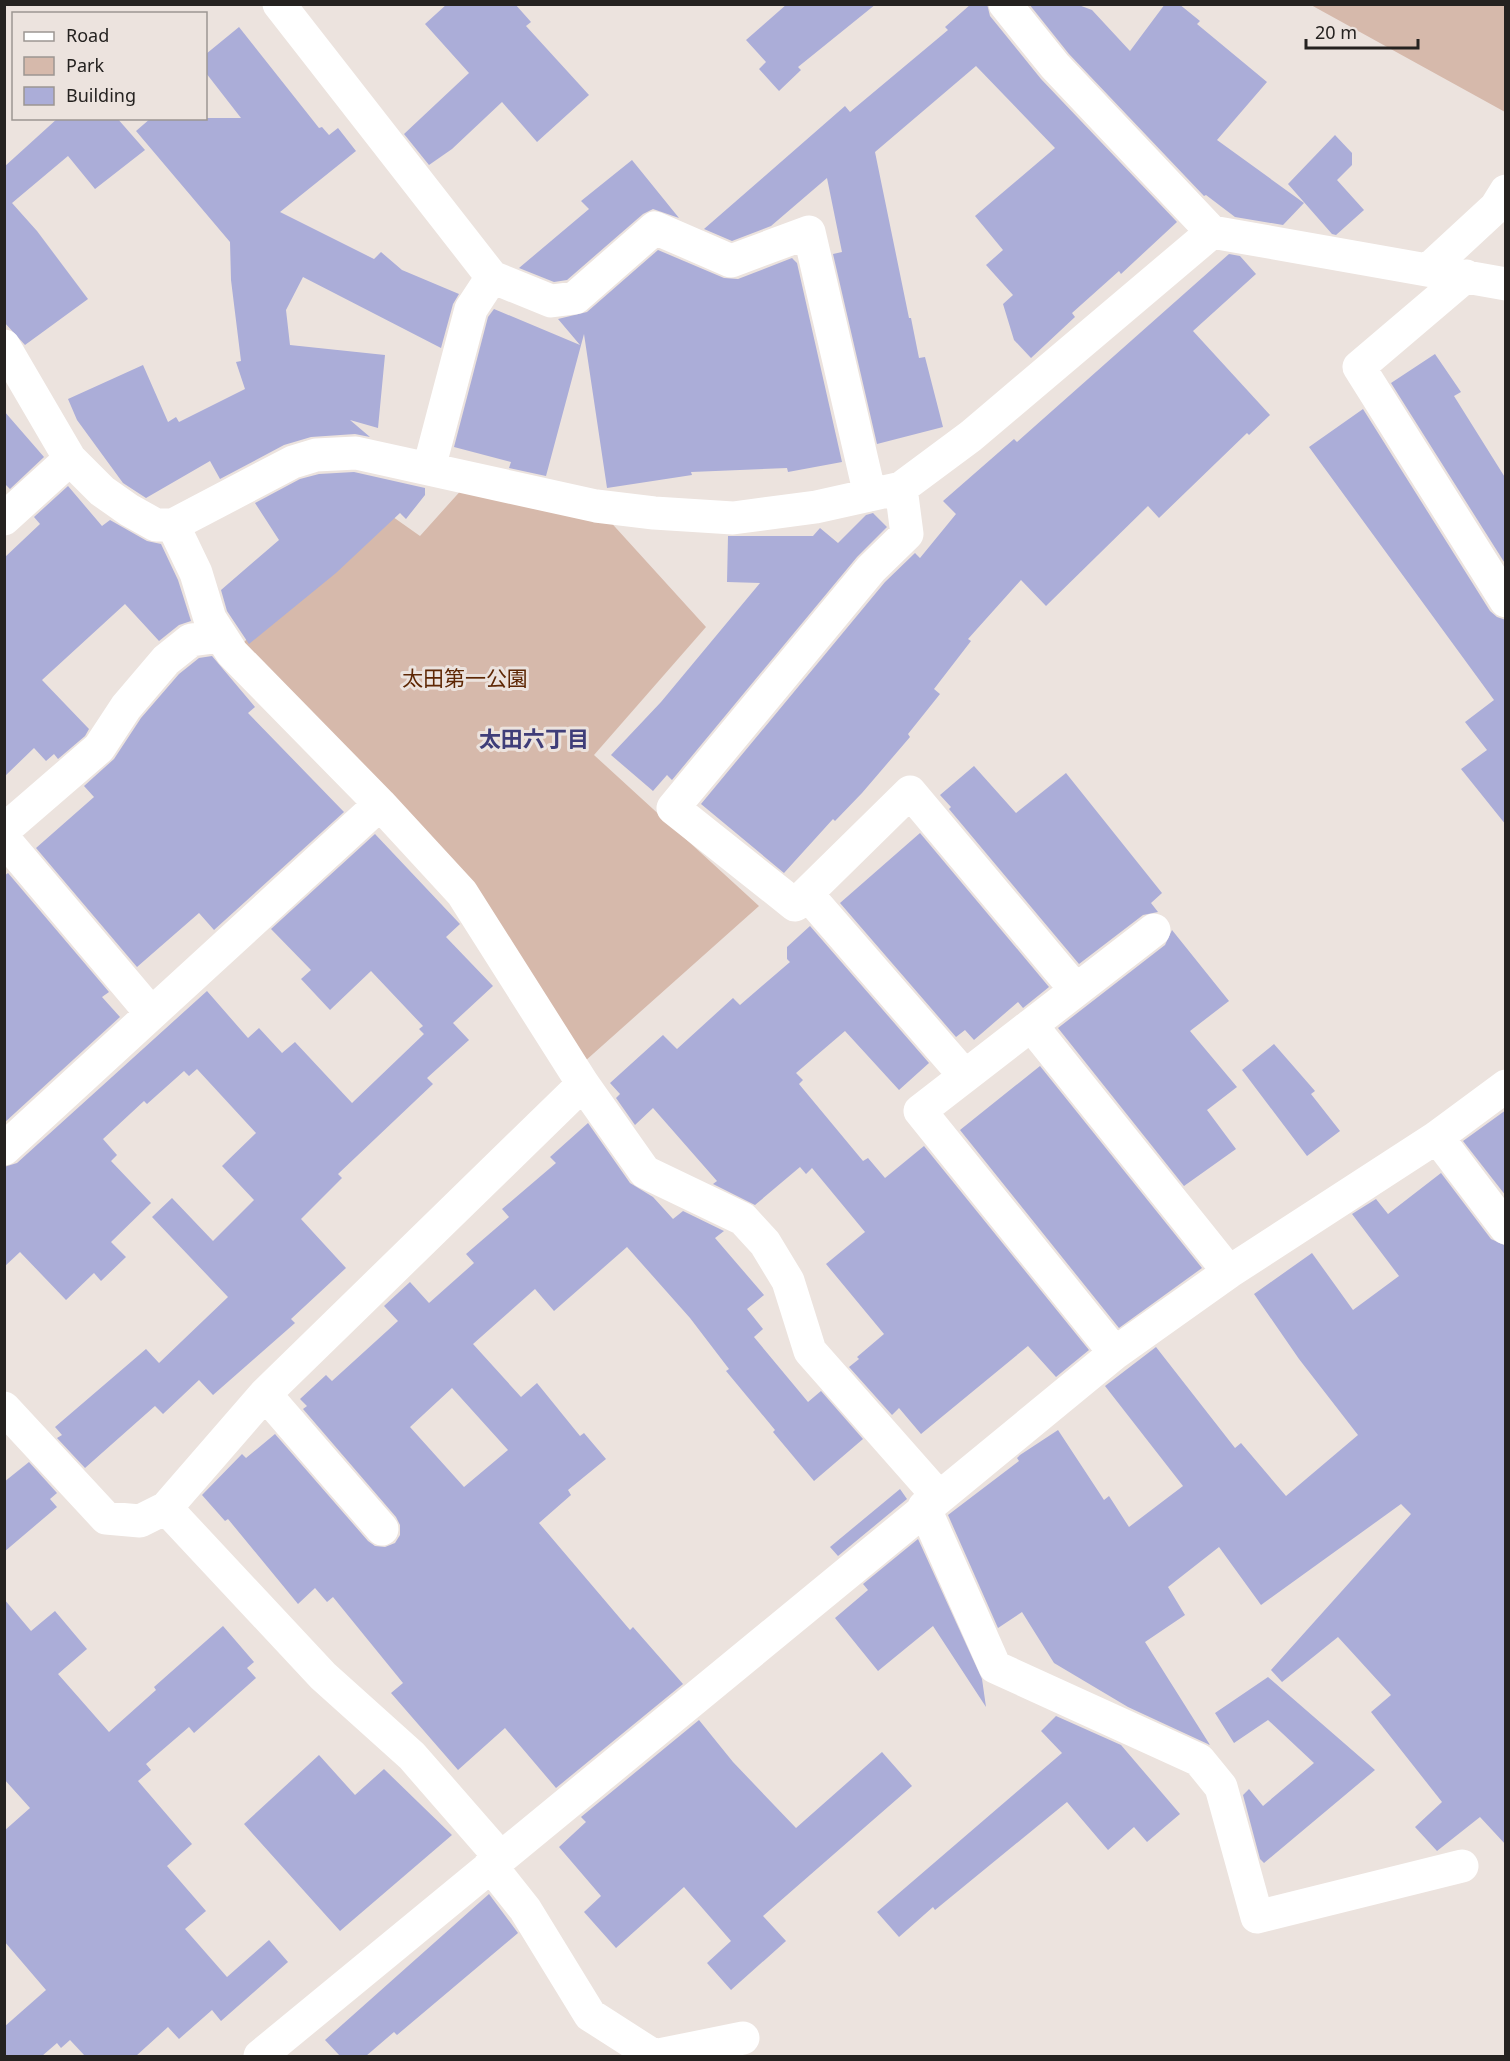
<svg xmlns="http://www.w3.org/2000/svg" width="1510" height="2061" viewBox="0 0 1510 2061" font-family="'Noto Sans','Noto Sans JP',sans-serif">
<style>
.green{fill:#d6b9ab}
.building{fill:#abadd8;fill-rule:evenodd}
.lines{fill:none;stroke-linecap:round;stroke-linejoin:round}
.minor{stroke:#fff;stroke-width:33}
.labels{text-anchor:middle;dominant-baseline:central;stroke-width:6;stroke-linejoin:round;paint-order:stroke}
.park-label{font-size:21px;fill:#5e2704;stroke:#ece3de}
.neighbourhood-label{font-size:22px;font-weight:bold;fill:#3f3d79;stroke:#ece3de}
</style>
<rect width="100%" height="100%" fill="#ece3de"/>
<path class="green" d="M1311,5H1505V112Z
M473,477L596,506L706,627L594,755L759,906L575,1070L462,893L232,653L386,512L420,536Z"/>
<path class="building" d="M447,4H515L531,22L526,26L589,95L537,142L502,102L452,149L429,165L404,134L469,73L425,24Z
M787,4H876L798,67L801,70L779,91L759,69L766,62L746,40Z
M971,4H987L990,16L1041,79L1177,222L1121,274L1119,271L1072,313L1075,317L1031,358L1014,340L1003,304L1013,295L986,265L1003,250L975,216L1055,148L976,66L875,152L909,318H911L919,358L925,357L943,427L877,444L833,254L842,252L827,178L771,226L732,241L704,229L845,106L850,112L948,30L945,27Z
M1029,4H1076L1092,10L1130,51L1165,4H1179L1200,21L1197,24L1267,82L1217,140L1304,203L1283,225L1235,217L1206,195L1204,196L1069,54Z
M239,27L319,128L322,127L329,135L338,128L356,151L280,212L374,259L381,252L402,270L459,294L453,304L441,348L303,277L286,310L290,345L385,355L378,428L350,420L370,437L355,434L311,437L284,445L220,479L210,461L146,498L123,483L77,420L68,399L143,365L168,422L176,417L179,422L245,389L236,362L241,361L231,280L230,242L136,131L151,118H241L206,73V54Z
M58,118H117L145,150L95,189L68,156L12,203L37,231L88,299L25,345L4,322V167Z
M1335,135L1352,153V165L1337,180L1364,210L1336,235L1332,234L1288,184Z
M632,160L679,218L653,209L643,214L567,280L554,282L519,268L589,209L581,201Z
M658,250L724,278L738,279L792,258L797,263L842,462L788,472L787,468L691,472L692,475L607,488L584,334L546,476L509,468L511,462L454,447L488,317L494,309L580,345L558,319L587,312Z
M1229,254L1240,256L1256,274L1193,331L1270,415L1249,435L1247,433L1159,518L1148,506L1046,606L1021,580L968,639L971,641L934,689L940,694L908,734L910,737L862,793L835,821L833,819L784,873L701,804L885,582L915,553L920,558L956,514L943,501L1014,439L1017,442Z
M1435,354L1461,392L1454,396L1506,479V565L1391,383Z
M1363,409L1490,611L1497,617L1506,620V825L1461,769L1487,750L1465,722L1494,700L1309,447Z
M4,411L44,457L10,489L4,483Z
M354,472L425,488V495L406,519L400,513L336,573L249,644L227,611L221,590L279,540L255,503L300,479L319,474Z
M68,486L102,526L110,520L147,541L161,544L178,580L191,621L179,625L159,641L125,604L42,680L89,729L85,736L58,759L54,754L46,761L34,748L4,777V558L40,524L34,517Z
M873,513L887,527L857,557L672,780L667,775L653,791L611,755L661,702L760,583L727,582L728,536H813L820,528L838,543L866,515Z
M212,656L255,707L248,713L344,812L214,930L199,913L137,967L36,848L94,797L84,786L114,759L141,718L179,674L199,658Z
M974,766L1016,813L1066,773L1162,893L1151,903L1158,912L1143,915L1079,964L949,809L951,807L940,795Z
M920,833L1049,987L1023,1008L1018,1002L974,1040L965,1030L956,1037L840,903Z
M375,834L459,923L460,924L446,937L493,986L453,1023L469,1040L427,1078L433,1084L338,1174L342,1178L301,1219L346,1268L291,1319L295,1323L213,1395L199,1380L163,1414L155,1406L85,1468L57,1438L62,1435L55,1427L146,1349L159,1363L228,1297L152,1217L172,1198L213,1241L254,1200L222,1166L256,1133L197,1069L189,1076L184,1071L147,1104L144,1101L103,1139L117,1155L111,1161L151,1203L111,1242L126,1257L101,1281L94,1273L66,1300L20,1252L4,1267V1167L17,1163L207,991L248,1038L259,1028L282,1053L295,1042L352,1103L424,1034L419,1029L423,1026L371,971L330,1010L301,979L311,970L271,929Z
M8,873L109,992L102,997L120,1017L4,1123V876Z
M810,926L929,1063L899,1090L845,1031L796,1073L803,1080L799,1084L863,1161L868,1158L885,1178L924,1146L1089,1350L1056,1377L1028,1346L921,1434L899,1408L892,1415L849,1367L859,1359L857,1357L884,1334L826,1264L865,1232L812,1168L806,1174L800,1167L755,1205L713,1184L717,1181L653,1108L635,1125L616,1098L620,1094L610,1083L663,1035L677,1049L733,998L740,1005L790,962L787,959V947Z
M1172,930L1229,1001L1190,1031L1237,1087L1207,1110L1236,1149L1184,1186L1058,1028L1165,945Z
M1274,1044L1315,1091L1311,1094L1340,1131L1307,1156L1242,1070Z
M1040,1066L1202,1268L1119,1328L960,1130Z
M1506,1110V1196L1463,1141Z
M588,1123L630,1183L653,1197L673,1219L683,1211L724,1231L715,1238L764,1295L747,1309L763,1329L754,1337L808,1402L821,1391L863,1439L814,1481L773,1432L775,1430L726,1371L729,1369L690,1318L627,1247L554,1311L535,1289L473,1344L521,1397L537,1383L580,1436L584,1433L606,1459L568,1490L571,1495L539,1523L630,1630L633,1627L683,1684L556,1788L505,1728L458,1770L391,1693L403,1683L333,1597L327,1602L315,1588L298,1604L228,1519L225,1521L202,1495L242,1454L246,1458L275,1434L368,1541L375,1546L385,1547L395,1543L400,1535V1525L396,1517L303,1409L307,1406L300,1399L326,1375L332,1381L398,1321L384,1306L410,1282L429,1303L474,1263L466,1254L509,1217L502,1209L556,1163L550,1157ZM452,1388L508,1450L464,1487L410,1427Z
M1441,1173L1491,1239L1506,1246V1845L1480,1817L1437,1851L1415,1827L1442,1802L1371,1712L1391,1695L1338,1637L1282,1682L1271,1670L1411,1514L1401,1504L1261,1605L1219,1547L1168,1587L1185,1615L1145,1642L1210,1745L1128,1707L1054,1663L1022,1612L998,1628L948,1515L1019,1461L1017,1458L1020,1455L1058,1430L1104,1500L1109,1496L1129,1527L1183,1486L1105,1386L1156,1347L1235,1448L1241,1443L1286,1496L1358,1435L1299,1359L1254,1294L1312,1253L1353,1310L1399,1276L1352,1214L1376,1199L1388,1214Z
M29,1462L57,1493L50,1499L57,1507L4,1552V1482Z
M900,1489L907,1499L838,1556L830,1547Z
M918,1539L982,1679L986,1707L933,1626L878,1671L835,1618L868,1590L863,1584Z
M4,1599L31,1631L55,1611L87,1649L58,1674L109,1732L156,1690L154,1687L223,1626L254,1662L247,1668L256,1678L194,1733L189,1727L146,1764L151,1770L138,1781L192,1844L167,1866L206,1911L185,1929L227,1977L269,1940L288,1962L221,2021L212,2010L179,2039L168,2027L136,2056H85L70,2040L61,2048L57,2043L42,2056H4V2027L46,1990L4,1941V1831L30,1808L4,1779Z
M1268,1677L1375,1770L1264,1863L1260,1859L1243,1795L1249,1789L1263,1806L1314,1763L1268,1720L1234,1743L1215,1713Z
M1056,1716L1121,1745L1180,1814L1147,1842L1134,1827L1108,1850L1067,1802L935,1910L933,1907L899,1937L877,1912L1062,1753L1041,1731Z
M699,1720L733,1762L796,1828L882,1752L912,1786L763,1916L786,1941L731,1990L707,1963L731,1941L684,1887L616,1948L584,1912L601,1896L559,1847L586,1822L581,1817Z
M319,1755L355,1795L384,1769L452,1835L340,1931L244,1824Z
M489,1894L518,1933L397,2035L394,2032L366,2056H340L325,2040Z"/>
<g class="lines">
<path class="minor" d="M279,4L492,277L551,301L575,298L655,228L731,261L809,232L870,495
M1005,4L1055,66L1212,232L1506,284
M1429,269L1496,207L1506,191
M1466,276L1359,367L1506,601
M4,346L70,459L102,491L129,510L156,525H173L293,462L316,455L356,453L596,506L654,513L733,518L816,507L901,488L971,436L1212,232
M429,468L471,309L492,277
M901,488L907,534L871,569L673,808L795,905L910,792L1076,990
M4,519L70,459
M173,525L196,573L210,619L232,653L380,804L462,893L583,1084L645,1172L743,1219L765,1243L788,1281L810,1351L938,1496
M4,830L99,748L126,707L166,660L191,640L221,636
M4,839L151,1013
M807,894L965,1076
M1031,1025L1229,1272
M1437,1137L1506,1228
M4,1149L380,804
M1115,1353L920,1111L1154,930
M265,1394L382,1529
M4,1408L106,1518L140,1521L166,1508L265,1394L583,1084
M924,1507L995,1667L1199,1760L1221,1787L1257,1917L1462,1866
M166,1508L323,1676L412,1756L500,1857
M490,1865L525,1909L590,2015L654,2056L743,2038
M260,2056L1115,1353L1229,1272L1437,1137L1506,1086"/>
</g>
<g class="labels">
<g class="park-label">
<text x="465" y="678">太田第一公園</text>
</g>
<g class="neighbourhood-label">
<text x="534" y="738">太田六丁目</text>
</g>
</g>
<rect width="1510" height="2061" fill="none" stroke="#252220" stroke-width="12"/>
<rect x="12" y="12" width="195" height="108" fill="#ece3de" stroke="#9c9692" stroke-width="1.5"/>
<rect x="24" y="32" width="30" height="9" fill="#ffffff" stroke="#9c9692" stroke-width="1.5"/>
<text x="66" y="42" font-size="18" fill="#252220">Road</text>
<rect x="24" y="57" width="30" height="18" fill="#d6b9ab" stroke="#9c9692" stroke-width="1.5"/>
<text x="66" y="72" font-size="18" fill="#252220">Park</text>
<rect x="24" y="87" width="30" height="18" fill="#abadd8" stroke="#9c9692" stroke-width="1.5"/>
<text x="66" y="102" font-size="18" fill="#252220">Building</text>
<path d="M1306 39v9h112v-9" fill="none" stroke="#252220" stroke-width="3"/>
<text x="1315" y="39" font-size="18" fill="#252220" stroke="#ece3de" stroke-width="4.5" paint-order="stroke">20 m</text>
</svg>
